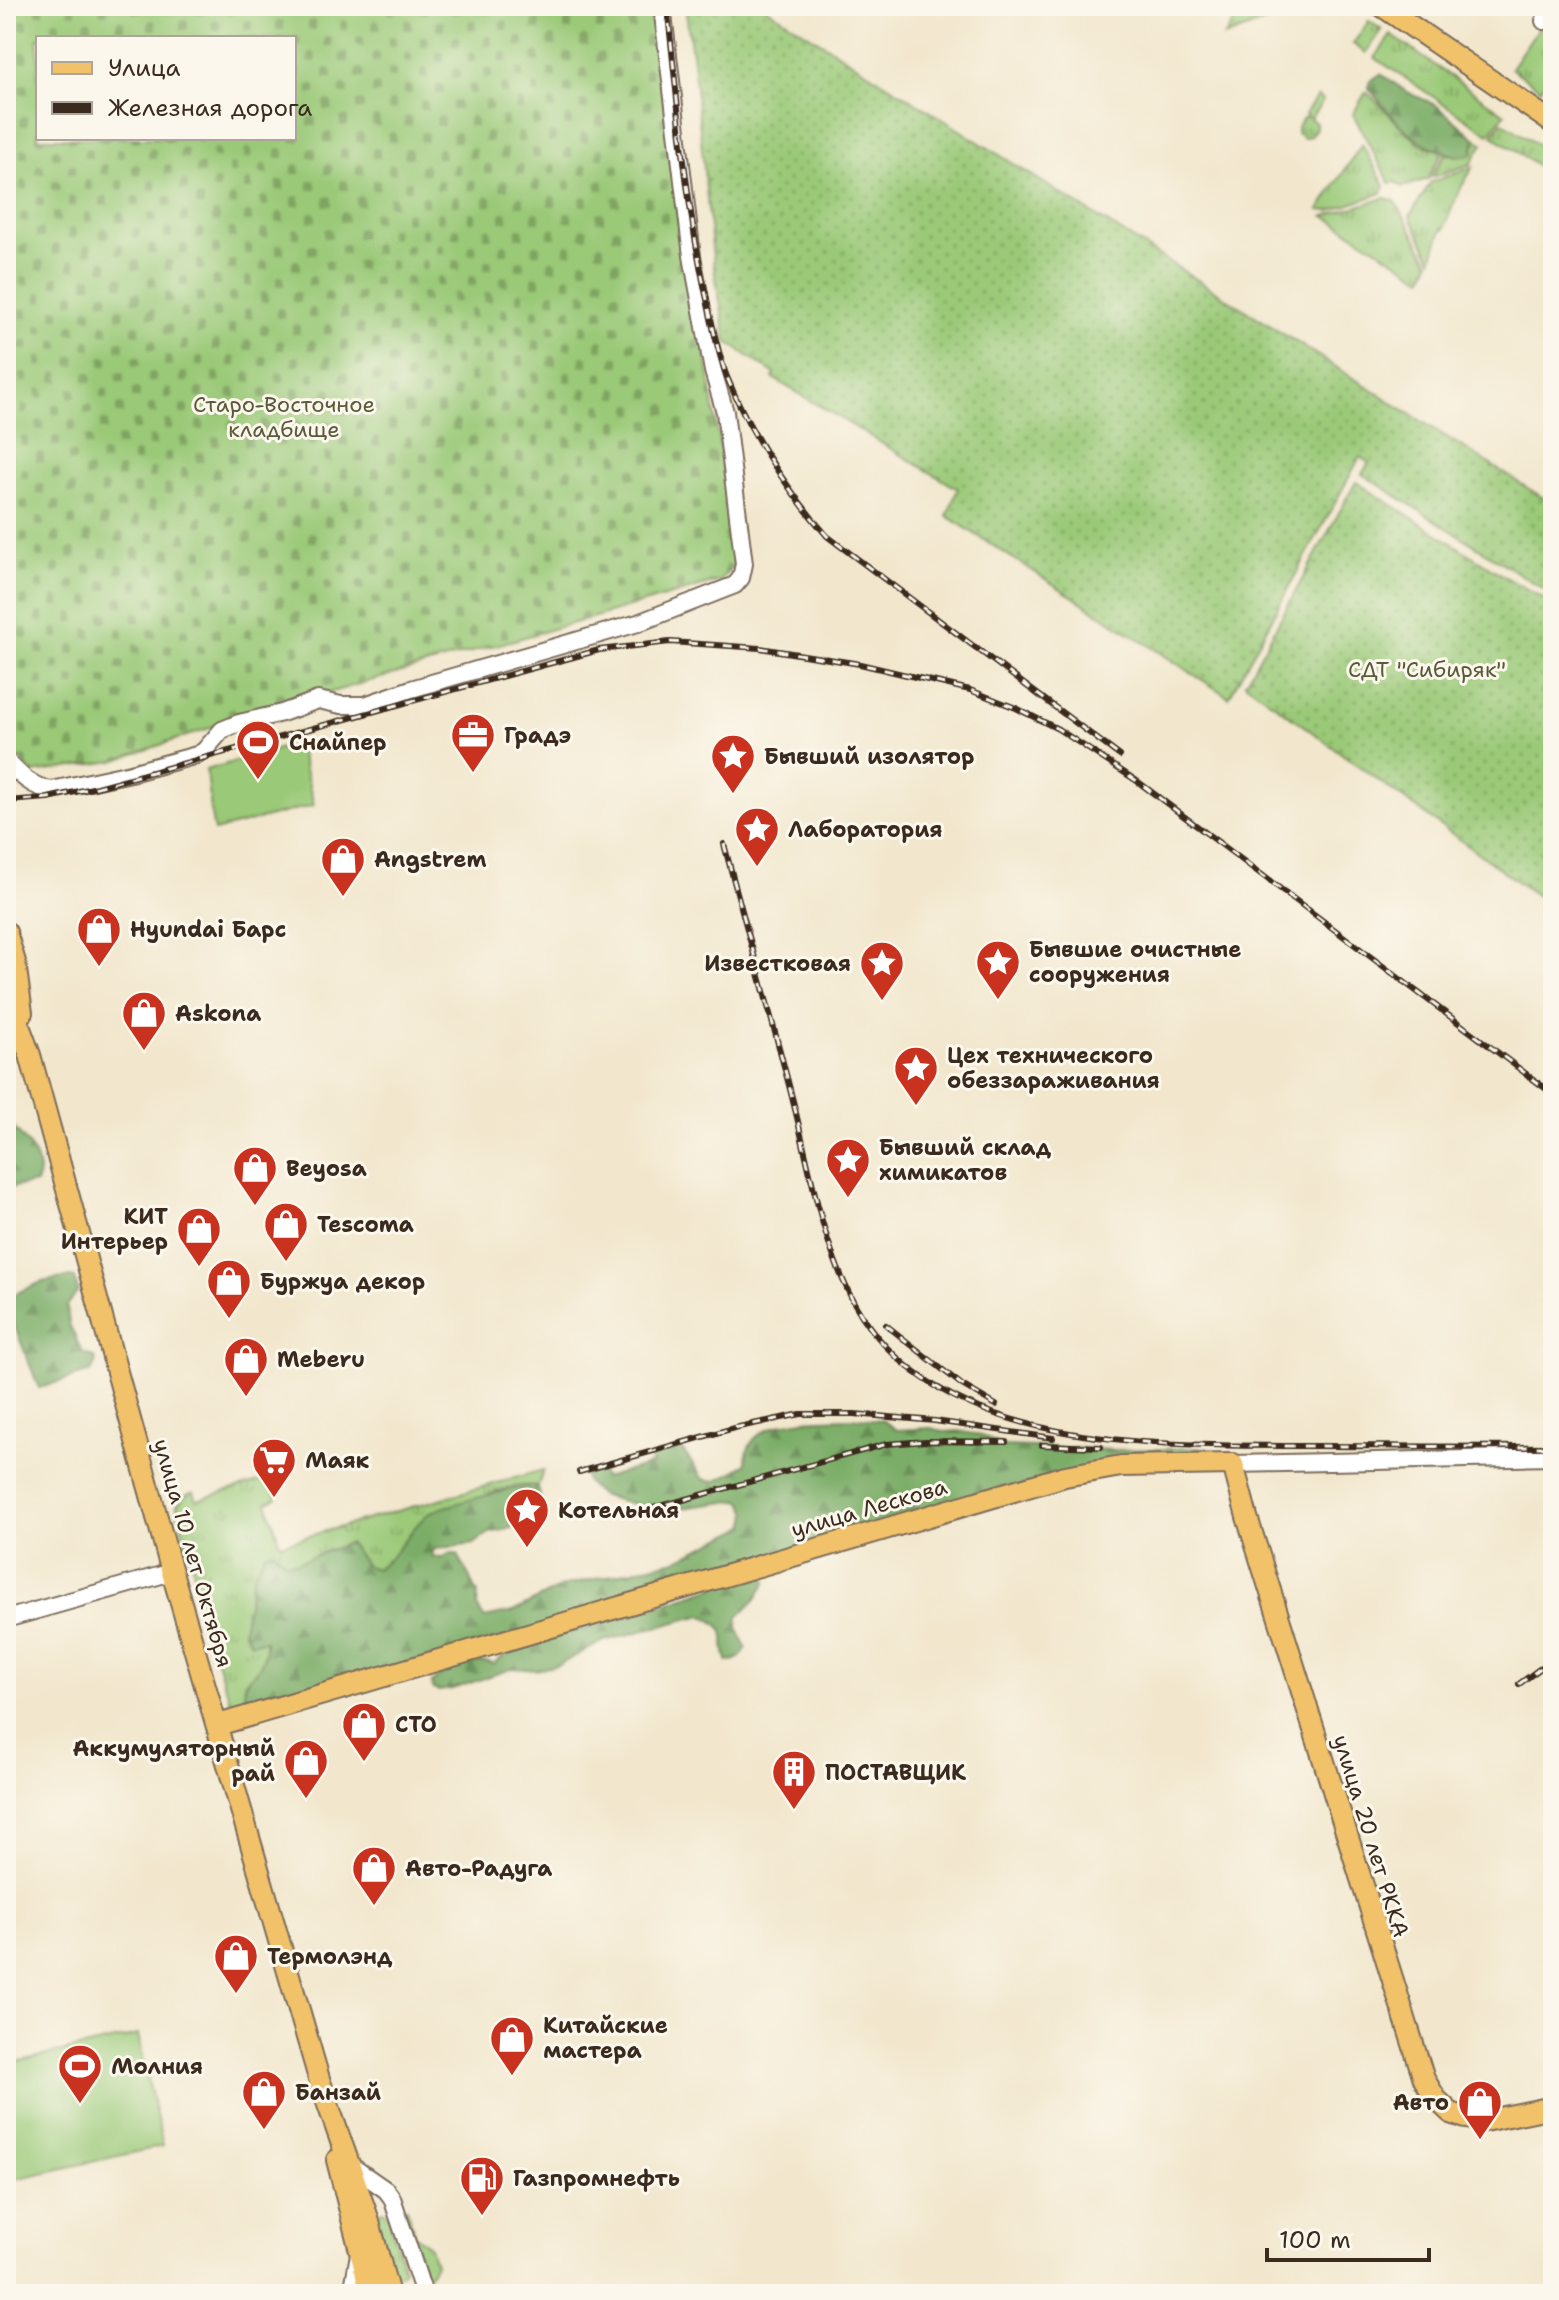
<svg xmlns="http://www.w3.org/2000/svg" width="1559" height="2300" viewBox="0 0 1559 2300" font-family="'Shantell Sans',sans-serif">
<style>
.grass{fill:url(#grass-tufts);stroke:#6a7a4a;stroke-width:2}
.forest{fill:url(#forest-firs);stroke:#5b6c43;stroke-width:2}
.cemetery{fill:url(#cemetery-stones);stroke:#6a7a4a;stroke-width:2;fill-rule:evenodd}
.garden{fill:url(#garden-dots);stroke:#6a7a4a;stroke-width:2}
.pitch{fill:#9ac977;stroke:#6a7a4a;stroke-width:2}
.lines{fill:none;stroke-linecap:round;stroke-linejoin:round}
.minor-casing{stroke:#7b6c5b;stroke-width:20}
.major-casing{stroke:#7b6c5b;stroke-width:24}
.minor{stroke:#fff;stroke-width:16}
.major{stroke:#f2c26a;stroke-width:20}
.rail-casing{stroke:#3b2a1e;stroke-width:6}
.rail{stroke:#fbf7ec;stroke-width:3;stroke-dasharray:9;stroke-linecap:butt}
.labels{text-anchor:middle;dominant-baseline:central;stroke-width:6;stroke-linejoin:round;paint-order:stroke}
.park-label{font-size:22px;fill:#585a39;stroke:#fbf7ec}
.poi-label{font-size:22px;font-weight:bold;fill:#3b2a1e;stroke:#fbf7ec;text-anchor:start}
.street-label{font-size:22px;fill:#3b2a1e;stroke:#fbf7ec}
</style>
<defs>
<pattern id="grass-tufts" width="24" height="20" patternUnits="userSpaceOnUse" patternTransform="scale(2)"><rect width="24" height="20" fill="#9ac977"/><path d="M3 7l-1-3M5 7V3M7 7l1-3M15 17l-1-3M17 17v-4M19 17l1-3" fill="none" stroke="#7fa361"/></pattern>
<pattern id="forest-firs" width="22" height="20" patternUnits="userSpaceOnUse" patternTransform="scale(2)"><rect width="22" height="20" fill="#7bad68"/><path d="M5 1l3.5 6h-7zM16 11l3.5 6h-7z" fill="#668d55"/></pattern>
<pattern id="cemetery-stones" width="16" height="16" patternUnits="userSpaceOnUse" patternTransform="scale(2)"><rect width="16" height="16" fill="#9ac977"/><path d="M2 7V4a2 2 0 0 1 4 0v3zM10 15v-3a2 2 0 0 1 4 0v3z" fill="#7fa361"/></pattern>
<pattern id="garden-dots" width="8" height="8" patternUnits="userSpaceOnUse" patternTransform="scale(2)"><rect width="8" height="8" fill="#9ac977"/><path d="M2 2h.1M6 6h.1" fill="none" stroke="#7fa361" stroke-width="1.8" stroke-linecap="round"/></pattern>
</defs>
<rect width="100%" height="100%" fill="#fbf7ec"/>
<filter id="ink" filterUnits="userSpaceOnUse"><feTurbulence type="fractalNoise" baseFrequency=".0125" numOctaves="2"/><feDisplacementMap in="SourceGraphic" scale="16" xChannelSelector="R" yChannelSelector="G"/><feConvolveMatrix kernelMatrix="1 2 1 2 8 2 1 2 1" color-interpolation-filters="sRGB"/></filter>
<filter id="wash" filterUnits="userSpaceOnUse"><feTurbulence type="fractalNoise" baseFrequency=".006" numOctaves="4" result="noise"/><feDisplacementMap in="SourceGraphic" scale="32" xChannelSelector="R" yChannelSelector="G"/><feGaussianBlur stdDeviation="1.8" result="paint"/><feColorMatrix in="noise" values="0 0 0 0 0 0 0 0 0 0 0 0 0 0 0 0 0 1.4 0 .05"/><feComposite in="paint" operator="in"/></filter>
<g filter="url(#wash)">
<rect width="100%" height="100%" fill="#f2e7cd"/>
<path class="grass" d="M1244,6H1258L1276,18L1224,37Z
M1553,6V70L1541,89L1511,68Z
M1369,21L1382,30L1366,53L1353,44Z
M1391,35L1505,114L1489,134L1375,58Z
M1366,92C1385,107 1398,127 1418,142C1425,147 1434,148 1442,152L1428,179L1403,187L1396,182L1390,183L1353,114Z
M1317,96L1323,101L1310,119L1316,123V128L1311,136L1304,138L1297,133V128L1303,118L1308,117L1305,114Z
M1502,122L1553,154V176L1492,135Z
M1475,138L1483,143L1471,164L1432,177L1445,153L1448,155L1476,144Z
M1362,144L1385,186L1382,193L1330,211L1319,210Z
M1473,167L1458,193L1443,231V226L1432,259L1410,216L1431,182Z
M1385,198L1395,201L1430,262L1423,278L1325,216Z
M543,1470L538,1487C504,1475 431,1526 404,1545C394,1552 387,1562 376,1569L366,1566L349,1543L299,1562H285L265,1553L253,1576L243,1631L258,1640L265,1641C267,1661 258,1670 244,1683L248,1708L235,1706L231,1703L220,1671L178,1513L177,1505L186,1495L194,1492L197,1500L272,1478L277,1498L267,1502L280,1544Z
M407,2207L414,2234L430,2247L435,2264L429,2273L425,2274L404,2211Z
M383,2210L388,2214L404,2269L400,2274L395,2273L389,2264L376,2214Z"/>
<path class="forest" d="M1381,74L1407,92L1436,105L1475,138L1472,154C1459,159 1450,154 1437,149C1405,137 1389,112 1368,87L1370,81Z
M6,1119C20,1136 48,1159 36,1183L6,1188Z
M68,1277L75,1278L78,1291L67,1306L69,1324L82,1352L94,1357L96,1362L91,1372L39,1388L10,1314L12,1295L42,1282Z
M856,1418L882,1420L897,1430L931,1428L945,1432L959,1431L982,1436L1004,1446L1117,1450L1208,1448L1211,1453L1204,1458L1150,1460L248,1708C233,1671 269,1679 265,1641L251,1643L243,1631L253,1576L265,1553L274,1551L285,1562H298L349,1543L366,1566L376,1569C399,1555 408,1530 428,1514C439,1507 526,1483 538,1487L542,1504L538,1515L508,1529L489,1533L474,1544L434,1549L432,1556L441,1558L451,1553L458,1555L478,1593L477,1607L484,1618L513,1612L561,1587L676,1560L746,1526L748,1513L741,1500L660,1511L600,1495L587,1483L584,1475L601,1470L604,1478L652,1464L650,1456L681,1448L703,1479L716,1481C727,1474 738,1471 746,1463C745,1414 823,1419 856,1418Z
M765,1578L767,1581L756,1599L738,1617L737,1627L746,1648C743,1657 737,1660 728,1662C717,1639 737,1632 702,1615L604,1641L558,1665L535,1670L513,1668L453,1689L438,1691L433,1689L431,1683C445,1670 476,1657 494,1664L514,1647L597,1626L726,1583Z"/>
<path class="cemetery" d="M6,6H653L737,561L720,581L227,722L114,761L33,773L6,745ZM38,38H294V138H38Z"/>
<path class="garden" d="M685,6H763L1553,504V595L1362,474L1369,463L1360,457L1229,697L947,516L958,489L773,378L775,374L727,342L714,267L693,61Z
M1356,482L1502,575L1553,604V892L1547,889L1537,896L1245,683Z"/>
<path class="pitch" d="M298,743L314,805L214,831C209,810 211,791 206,770Z
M138,2035L163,2146L6,2181V2064Z"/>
</g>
<g filter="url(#ink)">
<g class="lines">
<g class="minor-casing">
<path id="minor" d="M1544,21L1553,9
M6,760C19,774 32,788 52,790L131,773L197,755L204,751L222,730L239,723L282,713L318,700L341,705H365L411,689L638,623L735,585L741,578L744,564L725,412L713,371L692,256L662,6
M1233,1464L1553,1457
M6,1619L172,1572
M350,2165L386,2190L392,2198L424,2294
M352,2294L359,2254"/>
</g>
<g class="major-casing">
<path id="major" d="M1382,6L1553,123
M6,932L15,962L22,1013
M6,991L30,1055L172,1572L320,2082L367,2215L389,2294
M218,1725L1065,1476L1121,1466L1233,1464L1247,1517L1424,2079L1436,2099L1451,2113L1466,2118L1484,2121L1553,2107
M337,2160L371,2294"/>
</g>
<use href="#minor" class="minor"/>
<use href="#major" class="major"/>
<g class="rail-casing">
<path id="rail" d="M667,6C678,102 685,200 706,295C712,322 717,351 727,377C751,436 786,488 827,536L1120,756
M6,801L48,798L97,787L599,650L670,642L760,648L860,664L970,690L1016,708L1058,729L1137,781L1553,1094
M724,844C747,931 772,1018 794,1105C810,1169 820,1234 849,1293C928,1455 1161,1445 1313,1446C1393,1446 1473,1447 1553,1447
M886,1325L962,1385L996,1405
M1042,1445L1101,1447
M579,1472L734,1428L801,1414H854L935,1421L1053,1438
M650,1509L887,1444L926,1441L1006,1442
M1519,1684L1553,1659"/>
</g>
<use href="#rail" class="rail"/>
</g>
</g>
<defs>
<g id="office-pin" transform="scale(2.3)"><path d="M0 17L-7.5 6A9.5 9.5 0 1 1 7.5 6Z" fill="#c8321e" stroke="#fbf7ec"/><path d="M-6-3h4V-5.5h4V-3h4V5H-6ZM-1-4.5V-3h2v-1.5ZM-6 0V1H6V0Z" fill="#fff"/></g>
<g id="stadium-pin" transform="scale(2.3)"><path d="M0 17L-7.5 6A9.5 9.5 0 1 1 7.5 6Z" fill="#c8321e" stroke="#fbf7ec"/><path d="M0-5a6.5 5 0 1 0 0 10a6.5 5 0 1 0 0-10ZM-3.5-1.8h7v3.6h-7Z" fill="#fff"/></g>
<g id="sight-pin" transform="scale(2.3)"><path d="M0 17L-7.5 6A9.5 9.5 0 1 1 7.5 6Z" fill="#c8321e" stroke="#fbf7ec"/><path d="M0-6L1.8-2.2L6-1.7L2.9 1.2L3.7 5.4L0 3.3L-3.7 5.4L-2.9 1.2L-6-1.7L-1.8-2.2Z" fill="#fff"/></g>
<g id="shop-pin" transform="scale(2.3)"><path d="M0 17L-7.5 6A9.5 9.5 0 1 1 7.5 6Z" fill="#c8321e" stroke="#fbf7ec"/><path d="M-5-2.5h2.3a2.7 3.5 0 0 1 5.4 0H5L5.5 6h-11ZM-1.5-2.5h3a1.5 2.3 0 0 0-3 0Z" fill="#fff"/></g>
<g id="supermarket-pin" transform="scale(2.3)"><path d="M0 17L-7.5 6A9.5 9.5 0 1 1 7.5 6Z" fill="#c8321e" stroke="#fbf7ec"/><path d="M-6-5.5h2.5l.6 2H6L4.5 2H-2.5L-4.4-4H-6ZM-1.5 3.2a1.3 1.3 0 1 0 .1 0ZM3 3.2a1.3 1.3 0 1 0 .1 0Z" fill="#fff"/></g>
<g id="building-pin" transform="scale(2.3)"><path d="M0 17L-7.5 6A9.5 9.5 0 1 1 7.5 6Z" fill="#c8321e" stroke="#fbf7ec"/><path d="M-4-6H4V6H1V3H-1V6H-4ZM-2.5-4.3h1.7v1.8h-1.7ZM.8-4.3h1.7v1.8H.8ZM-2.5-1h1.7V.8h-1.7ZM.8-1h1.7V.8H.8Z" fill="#fff"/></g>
<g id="fuel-pin" transform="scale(2.3)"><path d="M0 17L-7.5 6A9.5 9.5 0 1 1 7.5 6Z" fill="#c8321e" stroke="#fbf7ec"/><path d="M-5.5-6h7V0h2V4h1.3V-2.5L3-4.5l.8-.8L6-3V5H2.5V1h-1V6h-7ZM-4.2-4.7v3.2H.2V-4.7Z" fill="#fff"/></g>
</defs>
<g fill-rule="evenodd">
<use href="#office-pin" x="473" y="735"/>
<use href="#stadium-pin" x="258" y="742"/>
<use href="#sight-pin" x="733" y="756"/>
<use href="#sight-pin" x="757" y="829"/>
<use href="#shop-pin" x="343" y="859"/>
<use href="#shop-pin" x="99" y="929"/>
<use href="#sight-pin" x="998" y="962"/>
<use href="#sight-pin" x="882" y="963"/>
<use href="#shop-pin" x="144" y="1013"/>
<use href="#sight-pin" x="916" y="1068"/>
<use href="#sight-pin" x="848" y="1160"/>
<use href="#shop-pin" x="255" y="1168"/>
<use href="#shop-pin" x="286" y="1224"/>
<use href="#shop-pin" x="199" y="1229"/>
<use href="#shop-pin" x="229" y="1281"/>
<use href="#shop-pin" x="246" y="1359"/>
<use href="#supermarket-pin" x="274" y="1460"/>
<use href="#sight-pin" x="527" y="1510"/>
<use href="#shop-pin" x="364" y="1724"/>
<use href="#shop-pin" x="306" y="1761"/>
<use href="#building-pin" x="794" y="1772"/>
<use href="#shop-pin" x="374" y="1868"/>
<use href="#shop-pin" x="236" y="1956"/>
<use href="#shop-pin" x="512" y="2038"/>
<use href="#stadium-pin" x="80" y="2066"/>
<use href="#shop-pin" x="264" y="2092"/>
<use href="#shop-pin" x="1480" y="2102"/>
<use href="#fuel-pin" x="482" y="2178"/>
</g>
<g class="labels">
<g class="park-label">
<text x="284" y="404">Старо-Восточное<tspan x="284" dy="25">кладбище</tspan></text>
<text x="1427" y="669">СДТ "Сибиряк"</text>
</g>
<g class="poi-label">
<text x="504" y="735">Градэ</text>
<text x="289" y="742">Снайпер</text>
<text x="764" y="756">Бывший изолятор</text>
<text x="788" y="829">Лаборатория</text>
<text x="374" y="859">Angstrem</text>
<text x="130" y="929">Hyundai Барс</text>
<text x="1029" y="949">Бывшие очистные<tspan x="1029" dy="25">сооружения</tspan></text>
<text x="851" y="963" text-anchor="end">Известковая</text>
<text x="175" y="1013">Askona</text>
<text x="947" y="1055">Цех технического<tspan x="947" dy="25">обеззараживания</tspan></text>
<text x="879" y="1147">Бывший склад<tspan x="879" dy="25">химикатов</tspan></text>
<text x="286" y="1168">Beyosa</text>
<text x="168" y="1216" text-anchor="end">КИТ<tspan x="168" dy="25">Интерьер</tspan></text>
<text x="317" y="1224">Tescoma</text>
<text x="260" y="1281">Буржуа декор</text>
<text x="277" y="1359">Meberu</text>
<text x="305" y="1460">Маяк</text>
<text x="558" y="1510">Котельная</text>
<text x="395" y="1724">СТО</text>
<text x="275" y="1748" text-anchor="end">Аккумуляторный<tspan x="275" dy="25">рай</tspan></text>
<text x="825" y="1772">ПОСТАВЩИК</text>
<text x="405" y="1868">Авто-Радуга</text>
<text x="267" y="1956">Термолэнд</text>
<text x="543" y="2025">Китайские<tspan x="543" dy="25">мастера</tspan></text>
<text x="111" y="2066">Молния</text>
<text x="295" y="2092">Банзай</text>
<text x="1449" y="2102" text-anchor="end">Авто</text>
<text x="513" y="2178">Газпромнефть</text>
</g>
<g class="street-label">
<text transform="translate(869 1508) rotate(-16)">улица Лескова</text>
<text transform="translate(193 1553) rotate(74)">улица 10 лет Октября</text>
<text transform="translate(1371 1836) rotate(73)">улица 20 лет РККА</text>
</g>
</g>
<rect width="1559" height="2300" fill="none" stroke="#fbf7ec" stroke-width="32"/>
<rect x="36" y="36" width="260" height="104" fill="#fbf7ec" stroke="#aea59a" stroke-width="2"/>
<rect x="52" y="62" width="40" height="12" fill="#f2c26a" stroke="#aea59a" stroke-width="2"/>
<text x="108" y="76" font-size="24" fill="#3b2a1e">Улица</text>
<rect x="52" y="102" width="40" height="12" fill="#3b2a1e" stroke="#aea59a" stroke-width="2"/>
<text x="108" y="116" font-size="24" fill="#3b2a1e">Железная дорога</text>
<path d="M1267 2248v12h162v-12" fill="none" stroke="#3b2a1e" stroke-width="4"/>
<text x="1279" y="2248" font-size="24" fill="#3b2a1e" stroke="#fbf7ec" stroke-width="6" paint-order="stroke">100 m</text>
</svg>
